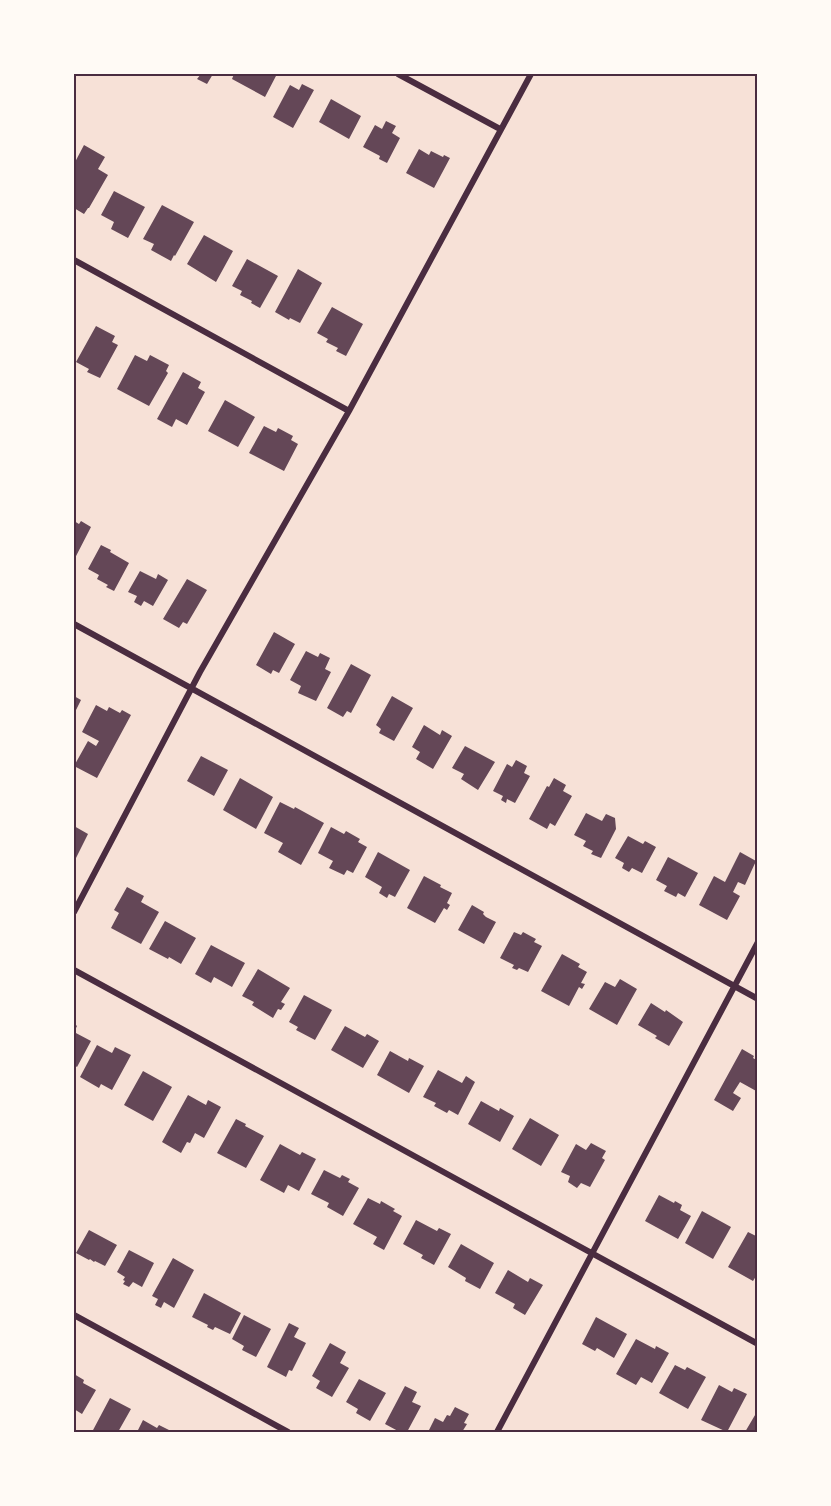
<svg xmlns="http://www.w3.org/2000/svg" width="831" height="1506" viewBox="0 0 831 1506" font-family="Arial,sans-serif">
<style>
.building{fill:#644757}
.lines{fill:none;stroke-linecap:round;stroke-linejoin:round}
.minor{stroke:#4a2c40;stroke-width:6}
.neatline{fill:none;stroke:#4a2c40;stroke-width:2}
</style>
<rect width="100%" height="100%" fill="#f7e1d7"/>
<path class="building" d="M201,74H213L207,84L197,79Z
M234,74H277L265,97L232,79Z
M302,84L314,90L293,128L273,117L290,85L299,90Z
M331,99L361,116L349,139L319,122Z
M386,121L396,126L392,133L400,138L387,163L379,159L380,156L363,147L375,125L382,129Z
M84,145L105,157L98,169L108,175L89,208H88L84,214L74,208V164Z
M419,149L429,155L431,151L443,157L444,155L450,158L434,188L406,173Z
M114,191L145,207L128,238L111,229L114,222L101,215Z
M162,205L194,222L175,256L174,255L171,261L151,250L154,244L143,239Z
M204,235L233,251L216,282L187,264Z
M247,259L278,276L260,308L251,303L252,301L240,295L242,291L232,286Z
M298,269L322,283L300,323L290,318L289,320L275,312Z
M332,307L363,324L346,356L336,351L338,348L326,342L328,339L317,333Z
M96,326L115,336L112,342L118,345L100,378L87,372L89,369L76,362Z
M135,355L147,361L150,355L169,365L166,371L168,373L149,406L117,389Z
M183,372L201,382L198,388L205,392L187,425L176,419L172,427L157,419Z
M225,400L255,417L238,447L208,431Z
M264,426L276,432L278,428L293,436L291,440L298,444L284,471L249,453Z
M74,521L79,524L81,521L91,527L74,560Z
M101,545L111,550L110,552L129,563L114,591L106,587L108,585L97,579L99,575L88,569Z
M140,571L156,579L158,574L168,580L153,606L144,601L141,606L134,602L137,596L128,592Z
M187,579L207,590L187,624L183,622L179,628L163,619Z
M274,632L295,644L279,673L273,670L271,674L256,665Z
M306,651L318,657L320,653L330,658L325,669L331,672L316,701L298,693L301,686L290,680Z
M351,664L371,675L351,713L347,711L343,717L327,708Z
M74,696L81,700L74,714Z
M392,696L413,708L394,741L379,733L381,729L376,725Z
M96,705L107,711L109,707L120,713L122,710L131,715L97,778L74,766L88,741L96,746L99,741L82,732Z
M424,725L440,735L442,730L452,736L433,769L416,759L420,752L412,747Z
M465,746L495,762L478,790L461,779L464,774L452,768Z
M201,756L228,770L214,796L187,781Z
M516,760L527,766L524,773L530,776L515,803L507,799L506,803L501,800L503,796L493,791L507,764L512,767Z
M240,778L273,797L256,829L223,810Z
M554,778L566,785L563,791L572,796L555,826L550,823L547,829L529,819L547,786L549,787Z
M280,802L294,809L295,807L324,823L301,865L278,852L283,843L264,833Z
M586,813L602,821L606,814L615,818L616,829L601,858L591,854L593,851L583,846L586,841L574,835Z
M74,826L88,834L74,862Z
M331,827L344,834L346,831L360,839L358,842L367,847L353,873L347,870L344,875L329,868L333,861L318,853Z
M628,836L643,844L645,841L656,847L642,873L632,868L629,872L622,868L624,863L615,858Z
M378,852L410,870L395,897L389,894L387,898L379,893L382,887L365,877Z
M740,852L756,861L745,885L738,882L733,892L740,896L727,920L699,905L714,876L725,882Z
M668,857L698,873L685,897L678,893L676,897L664,891L667,886L656,880Z
M424,876L441,885L440,887L452,893L447,903L450,905L447,910L444,908L435,923L407,908Z
M127,887L144,896L141,902L159,912L141,944L111,928L119,913L114,910Z
M472,905L484,912L483,914L486,917L496,922L484,944L458,930Z
M165,921L196,938L181,964L169,957L168,959L149,949Z
M514,932L521,935L523,932L536,939L534,942L542,946L528,972L519,968L517,970L512,968L514,965L500,958Z
M211,945L245,963L232,987L214,977L211,983L195,974Z
M562,954L580,964L578,967L587,972L581,983L585,984L582,989L579,987L569,1006L541,991Z
M258,969L290,988L281,1002L285,1004L281,1010L278,1009L273,1018L252,1005L254,1002L242,996Z
M620,979L637,989L617,1025L589,1009L605,982L615,987Z
M304,995L332,1010L315,1040L296,1030L298,1027L289,1022Z
M651,1003L665,1012L666,1010L683,1022L669,1046L655,1038L657,1036L638,1025Z
M74,1023L77,1026L74,1032L91,1041L77,1067L74,1065Z
M345,1026L365,1037L367,1034L379,1041L363,1068L331,1050Z
M97,1045L112,1053L115,1047L131,1055L112,1090L101,1084L99,1088L80,1077Z
M742,1049L754,1056L753,1058L758,1061V1092L740,1082L733,1093L741,1098L733,1111L714,1100Z
M390,1051L408,1061L409,1058L424,1066L409,1093L377,1075Z
M438,1070L462,1083L466,1076L475,1082L458,1115L449,1110L447,1113L434,1106L436,1103L423,1097Z
M143,1071L172,1087L153,1121L124,1105Z
M188,1095L206,1105L208,1100L221,1107L204,1138L195,1133L190,1143L187,1142L181,1153L162,1142Z
M481,1101L499,1111L500,1108L514,1116L500,1142L468,1124Z
M530,1118L559,1135L541,1166L512,1149Z
M236,1119L246,1124L245,1126L264,1136L246,1168L217,1153Z
M591,1143L606,1151L602,1158L605,1160L590,1187L581,1183L577,1188L568,1182L570,1176L561,1172L576,1144L586,1150Z
M280,1144L300,1155L302,1152L316,1159L299,1191L288,1185L284,1193L260,1180Z
M324,1170L340,1178L342,1175L350,1179L348,1182L359,1188L343,1216L327,1207L329,1203L311,1194Z
M659,1195L674,1203L675,1201L682,1205L680,1210L691,1216L678,1239L645,1221Z
M368,1198L380,1204L381,1201L395,1209L393,1211L402,1216L384,1250L373,1244L377,1237L353,1224Z
M702,1211L731,1227L713,1259L685,1243Z
M416,1220L437,1231L439,1228L451,1234L434,1265L421,1258L423,1255L403,1244Z
M89,1230L117,1245L105,1266L95,1261L94,1262L90,1259L89,1260L76,1253Z
M748,1232L758,1237V1273L753,1281L728,1267Z
M461,1244L494,1263L480,1289L465,1281L466,1278L448,1267Z
M129,1250L154,1263L142,1287L133,1282L129,1287L123,1284L125,1281L123,1280L125,1277L117,1272Z
M173,1258L194,1270L174,1308L164,1302L161,1308L155,1305L158,1299L152,1296Z
M508,1270L528,1282L530,1278L543,1285L525,1315L513,1308L515,1304L495,1293Z
M204,1293L241,1313L230,1334L215,1327L213,1330L207,1327L208,1325L192,1317Z
M244,1315L271,1329L256,1357L242,1350L244,1346L232,1339Z
M596,1317L627,1334L614,1358L597,1348L595,1351L582,1344Z
M289,1323L299,1328L294,1337L306,1343L292,1371L289,1370L286,1377L267,1367Z
M636,1339L655,1349L656,1346L669,1353L652,1383L641,1377L636,1385L616,1374Z
M330,1343L346,1352L340,1363L349,1368L332,1397L316,1388L320,1381L312,1376Z
M675,1365L685,1370L687,1367L706,1377L688,1409L659,1393Z
M74,1374L84,1380L83,1383L96,1390L82,1414L74,1409Z
M359,1379L386,1393L370,1421L356,1413L358,1409L346,1402Z
M719,1385L732,1392L734,1388L747,1394L727,1432L701,1420Z
M405,1386L417,1392L412,1402L421,1406L407,1432L399,1430L398,1431L385,1424Z
M110,1398L131,1409L118,1432H92Z
M455,1407L469,1414L464,1423L467,1424L462,1432H428L435,1418L443,1422L447,1415L450,1416Z
M758,1410V1432H745Z
M143,1420L157,1428L159,1425L173,1432H137Z"/>
<g class="lines">
<path class="minor" d="M398,74L500,129
M74,260L349,411
M74,624L758,999
M74,912L200,672L349,411L531,74
M74,970L758,1344
M74,1315L288,1432
M497,1432L758,942"/>
</g>
<rect width="831" height="1506" fill="none" stroke="#fffaf5" stroke-width="150"/>
<rect x="75" y="75" width="681" height="1356" class="neatline"/>
</svg>
